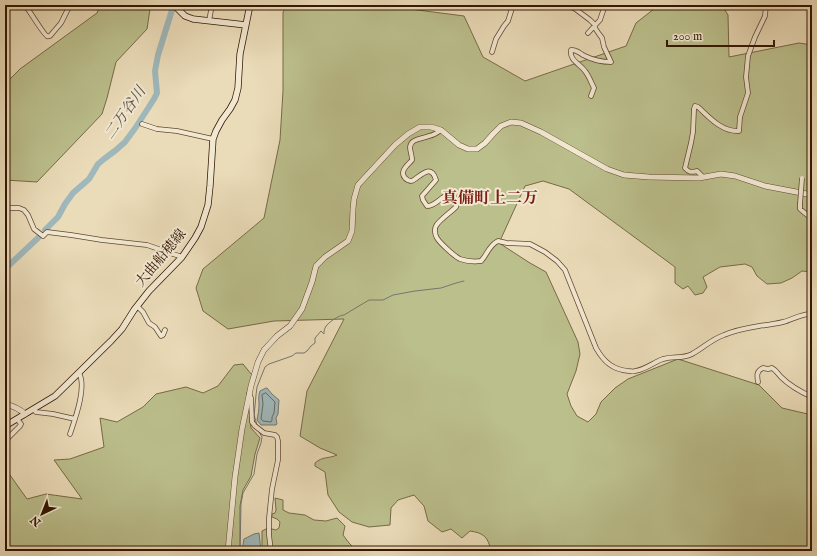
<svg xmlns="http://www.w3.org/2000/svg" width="817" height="556" viewBox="0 0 817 556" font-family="'IM FELL English','Noto Serif JP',serif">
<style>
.green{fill:#bbbf8c;stroke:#776a47}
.water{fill:#9fb8bb;stroke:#747771}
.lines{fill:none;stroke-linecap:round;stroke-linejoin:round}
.shore{stroke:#69675e;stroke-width:1}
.stream{stroke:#747771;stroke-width:1}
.river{stroke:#9fb8bb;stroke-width:6}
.minor-casing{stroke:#614830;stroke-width:5.5}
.tertiary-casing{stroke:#614830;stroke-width:6}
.secondary-casing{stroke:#331602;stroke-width:7}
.minor{stroke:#f2e8d2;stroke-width:4}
.tertiary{stroke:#f2e8d2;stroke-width:5}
.secondary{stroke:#f2e8d2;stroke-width:5.5}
.minor-bridge-casing{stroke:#614830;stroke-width:5.5;stroke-linecap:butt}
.minor-bridge{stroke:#f2e8d2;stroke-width:4}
.labels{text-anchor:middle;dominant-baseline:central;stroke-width:4;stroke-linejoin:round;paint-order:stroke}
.street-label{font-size:14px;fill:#331602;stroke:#f2e8d2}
.water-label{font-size:15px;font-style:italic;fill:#594f43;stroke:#f2e8d2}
.quarter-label{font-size:16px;font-weight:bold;fill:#7a1f14;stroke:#f2e8d2}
</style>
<rect width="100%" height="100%" fill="#ebdcb9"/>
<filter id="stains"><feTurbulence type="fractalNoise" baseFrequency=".005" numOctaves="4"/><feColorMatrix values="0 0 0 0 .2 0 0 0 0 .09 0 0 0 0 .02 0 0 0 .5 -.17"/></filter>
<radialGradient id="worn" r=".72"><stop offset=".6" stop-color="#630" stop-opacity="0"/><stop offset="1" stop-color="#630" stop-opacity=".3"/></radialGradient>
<path class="green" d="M100,5H148L150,9L147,29L116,62L107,98L102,114L37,182L5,180V84L20,69L97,13Z
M288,5H379L464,16L483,57L525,81L626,46L636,23L659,5H722L728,15L729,57L799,43L812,45V272L802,271L792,278L781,283L767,284L757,276L752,267L745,264L720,267L703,277L707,287L703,293L695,295L688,286L683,289L675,283V267L569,189L543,181L525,186L499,243L530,263L546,272L578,342L580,354L576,371L567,394L571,406L577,416L588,422L596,414L601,402L615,388L628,379L678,359L759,385L782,408L812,415V551H491C488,537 484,533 470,531L462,538L451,529L442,532L428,521L424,506L414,495L398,500L391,508L390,525L369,527L352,522L339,512L328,495L325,472L315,466V463C323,456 328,459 337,455L320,448L300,436L307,391L344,319L274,321L228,329L203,311L196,288L203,269L264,218L280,140L283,91V12Z
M243,364L252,375L248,402L251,428L260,438L255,454L251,476L243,490L240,506V551H5L6,515L5,514V468L27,499L46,494L82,499L54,460L70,459L104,447L100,418L117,422L143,407L156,394L186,387L203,393L218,386L234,365Z
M275,498L283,500V510L289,513L305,515L314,520L326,521L337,518L345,526L343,535L349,543L357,551H262V531L268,528L276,530L279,528L280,522L277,519L272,517V514L275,513L276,510Z"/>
<path class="water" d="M266,388H267L272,394L279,400L278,414L276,418L277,424L276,425H261L257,420C258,415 259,410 259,405C259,400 258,396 260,391Z
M259,533L261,551H242L244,539L254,534Z"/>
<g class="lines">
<path class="shore" d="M266,393L275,402L274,413L272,417V420L271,422L263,421L261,419L263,404L262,395Z"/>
<path class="stream" d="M257,425L254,415L255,406L256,395L257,387L265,367L269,364L292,356L296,353H304L307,351L311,346L315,343V338L321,331L324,334C324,332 324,330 325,328C327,323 339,315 344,315L369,300H383L393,295L415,291L441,288L456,283L464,281
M240,551L241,504L243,493L254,474L257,454L261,443L262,437L259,432"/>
<path class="river" d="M45,230L58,217L65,204L73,193L89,179L98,164L104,159L116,150L125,142L136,127L154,99L157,93L155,71L158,55L172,10
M5,269L38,238"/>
<g class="minor-casing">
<path id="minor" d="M25,5C29,10 44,35 47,36C48,37 49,36 50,36L61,23L70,5
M560,5L574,8L575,5
M5,8L21,5
M574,8L590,20L595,25V28L599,34L602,38L604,47L611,62C602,62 593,60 585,56C580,54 577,49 571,50C569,60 580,64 585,71C589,76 591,82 594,88L591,96
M209,21L212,5
M588,33L600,20L605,5
M492,52L496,39L504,26L508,21L513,5
M142,124L157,129L177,131L213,139
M441,130C437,133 434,135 429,136C423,139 411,138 410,147C410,151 412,155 412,160C408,165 399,171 405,178C407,180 408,181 411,181C417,181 430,160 436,180L422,196L423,200L427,206C436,206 440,197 448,195C455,194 458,202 456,207C451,212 438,221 436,226C434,229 435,235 437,238C440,243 454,256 460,259C466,261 474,262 481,261C487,255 489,245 498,241L507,243L530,244L545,252L557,261L565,270L596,348C604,362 613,370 629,371C631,371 634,372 635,371C645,370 654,362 663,359C675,356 682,359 692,354C703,348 712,339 724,335C735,330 747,328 759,326C767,325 775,324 783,322C792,320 802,313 812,314
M703,177L697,171C692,172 689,173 685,168L691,143L693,132L694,109L695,106L698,107C710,118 722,132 739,131L740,117L748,93L746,77L748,56L755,37L765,16L766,5
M800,204V209L812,219
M5,208H19L24,210L28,215L34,229L43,236L47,232L71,235L102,240L147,245L182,257
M137,306L143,312L149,323L155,327L161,336L163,335L165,330
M758,382C757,376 756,371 763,368L768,369L772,368C776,370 778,374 781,377C790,386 801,392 812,397
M249,394L251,398L252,422L255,426L264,433L275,435L277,437L278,441V460L272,489L269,518V535L271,551
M33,409L36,412L53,414L75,419
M70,434C75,419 87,387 79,373
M5,441L20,426L21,424L17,419"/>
</g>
<g class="tertiary-casing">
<path id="tertiary" d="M5,404C13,406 19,408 25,414
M228,551L235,477L242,429L251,386L258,362L264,350L277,336L290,326L302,309L312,282L316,266L325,257L348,241L352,231L353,209L354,199L358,185L395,145L408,134L420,127H431L441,130L459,145L468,149H477L485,143L493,134L501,126L511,122L521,123L541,132L607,169L624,175L649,177L699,178L721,174L735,176L765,186L812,195"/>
</g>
<g class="secondary-casing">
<path id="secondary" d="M174,5L185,16L193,19L246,25
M5,426L55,396L111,341L122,329L134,310L149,291L182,257L195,238L201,227L208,205L210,186L213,139L216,131L222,120L230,109L235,100L238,88L240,54L250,5"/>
</g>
<use href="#minor" class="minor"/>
<use href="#tertiary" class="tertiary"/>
<use href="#secondary" class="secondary"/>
<g class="minor-bridge-casing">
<path id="minor-bridge" d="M800,204L802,178"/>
</g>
<use href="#minor-bridge" class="minor-bridge"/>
</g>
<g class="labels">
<g class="street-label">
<text transform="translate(161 258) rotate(-50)">大曲船穂線</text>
</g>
<g class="water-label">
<text transform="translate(125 113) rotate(-55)">二万谷川</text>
</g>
<g class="quarter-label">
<text x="490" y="199">真備町上二万</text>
</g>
</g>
<rect width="817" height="556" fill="none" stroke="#ebdcb9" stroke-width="20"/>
<rect x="6" y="6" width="805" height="544" fill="none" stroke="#331602" stroke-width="2"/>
<rect x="10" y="10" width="797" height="536" fill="none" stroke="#331602"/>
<g transform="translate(42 514) rotate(223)" stroke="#f2e8d2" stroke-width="3" paint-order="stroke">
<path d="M0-3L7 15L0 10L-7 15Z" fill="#331602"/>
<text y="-6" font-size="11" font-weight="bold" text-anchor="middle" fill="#331602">N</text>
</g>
<path d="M667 40v6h107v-6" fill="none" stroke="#331602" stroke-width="2"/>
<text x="673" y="40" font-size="12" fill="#331602" stroke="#f2e8d2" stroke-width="3" paint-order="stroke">200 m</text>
<rect width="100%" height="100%" filter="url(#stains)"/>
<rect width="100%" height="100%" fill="url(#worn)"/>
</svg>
